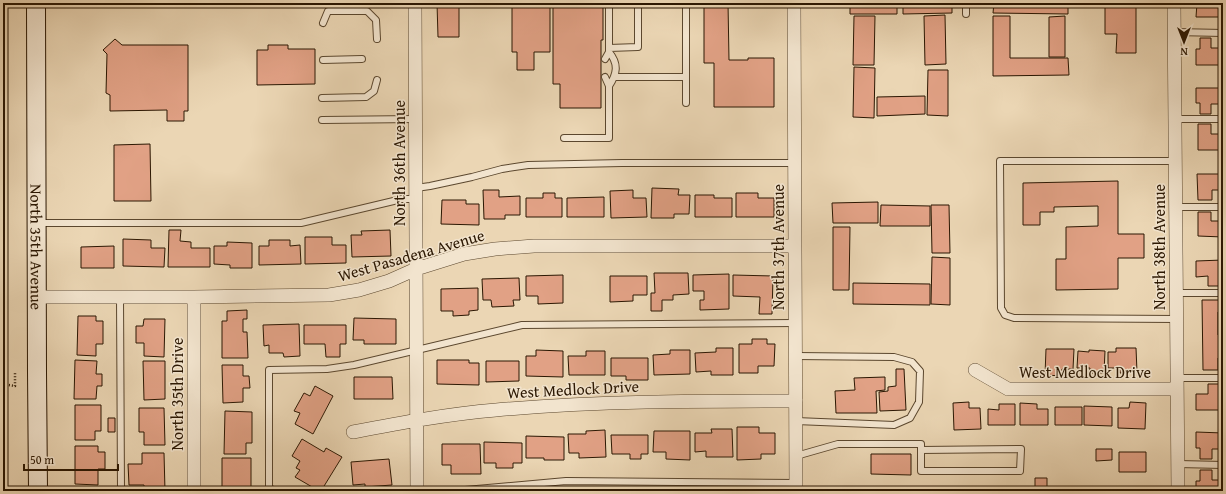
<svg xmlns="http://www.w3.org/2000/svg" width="1226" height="494" viewBox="0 0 1226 494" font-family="'Gentium Book Plus',serif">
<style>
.building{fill:#e1a185;stroke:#2b1702}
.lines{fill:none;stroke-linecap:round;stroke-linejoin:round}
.lane-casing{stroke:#5b472e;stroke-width:8}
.street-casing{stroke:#5b472e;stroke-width:14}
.secondary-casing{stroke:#2b1702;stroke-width:20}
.path{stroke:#2b1702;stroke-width:2.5;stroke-dasharray:1 2;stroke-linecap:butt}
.lane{stroke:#f2e4ce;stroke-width:6}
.street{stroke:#f2e4ce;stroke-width:13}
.secondary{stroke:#f2e4ce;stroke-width:18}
.labels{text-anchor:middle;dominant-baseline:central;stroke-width:3;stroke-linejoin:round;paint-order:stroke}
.street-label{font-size:16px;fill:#2b1702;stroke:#f2e4ce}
</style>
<rect width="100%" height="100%" fill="#ebd6b4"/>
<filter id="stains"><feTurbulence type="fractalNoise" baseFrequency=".005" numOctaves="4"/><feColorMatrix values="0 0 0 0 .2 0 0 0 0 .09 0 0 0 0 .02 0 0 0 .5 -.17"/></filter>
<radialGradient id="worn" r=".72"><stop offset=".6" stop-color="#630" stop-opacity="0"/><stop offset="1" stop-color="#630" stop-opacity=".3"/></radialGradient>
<path class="building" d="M437,3H459V37H438Z
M512,3H550V52H534V70H517V52H512Z
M553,3H603V40H601V108H560V84H553Z
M704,3H728L729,60H748V58H774V107H714V63H704Z
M850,3H897V14H850Z
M903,3H952V13L903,14Z
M994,3H1068V14L993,13Z
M1105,3H1136V53H1116L1117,34H1105Z
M1197,3H1223V17H1196Z
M945,15L946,64L925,65L924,16Z
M854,16H875L874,65H853Z
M993,16H1010V58H1068L1069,75L993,76Z
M1065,16V57H1049V17Z
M1200,38H1211V48H1223V65H1196V49H1200Z
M115,39L122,45H188V111H184V121H167V110L110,111V95L106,93L107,54L103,50Z
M268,45H288V49H315V84L257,85V50H268Z
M854,67L875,68L874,118L853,117Z
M928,70H948V116L927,115Z
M1196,88H1223V104H1211V114H1200V103H1196Z
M925,96V114L877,116V97Z
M1198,124H1211V134H1223V150H1198Z
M150,144L151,201H114V145Z
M1197,174H1223V190H1212V200H1198Z
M1118,181V234H1144V258H1118V289L1056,290V259H1066V227L1098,226V206L1054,207V212H1040V225H1023V183Z
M652,188L679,189L678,195H690L689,214H674V218H651Z
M483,190H499V197L520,196V215H505V219H484Z
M633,190V198H646L647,217L611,218L610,191Z
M543,193H555V198H562V217H526V198H543Z
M736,193H758V198H774V217H736Z
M695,195H714V198H732V217H695Z
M604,197V217H567V198Z
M442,200H466V204H479V225L441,224Z
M878,202V223H833L832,203Z
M881,205L930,206V226H880Z
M931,205H949L950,253H932Z
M1198,212H1211V221H1223V237L1198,236Z
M833,227H850L849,290H833Z
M169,230H181L180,241L191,242V248H210V267H168Z
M390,230L391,256L352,257L351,235H362L361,231Z
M305,237H332V245H346V263L305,264Z
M123,239L151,240V248H165L164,267L123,266Z
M269,240H290V246L300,245L301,264L259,265V246H269Z
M227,242L252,243V268H230V265L214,264V246H227Z
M114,246V268H81V247Z
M932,257L950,258V305L931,304Z
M1223,260V277H1219V286H1208V276L1196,277V261Z
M654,273H688L689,294L673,295V300H662V311H651V293H655Z
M729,274V309L700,310V300H704V291H693V275Z
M563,275V303L538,304V296H526V276Z
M733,275L773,276L772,314H759L760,297L733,296Z
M610,276H647V295H633V301L610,302Z
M519,278L520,300H513L514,306L492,307L491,300H483L482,279Z
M853,283L930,284V305L853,304Z
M478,288V310L469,311V315L453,316V311H441V289Z
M1202,300H1223V312H1218V335H1223V358H1218V370H1203Z
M247,310V319H243V332H247L248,358H222V321H227V311Z
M78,316H96V321H103V344H96V356L77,355Z
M354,318L396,319V344H364V340H353Z
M144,319H165L164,357L144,356V343H136V326H143Z
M299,324L300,356L284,357L283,353H269V345L264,346L263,325Z
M304,325H346V344H340V357H326L325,344H304Z
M752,339H767V344H775L774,366H758V373H739V344H752Z
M716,348H733V375H711V371L696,372L695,353L716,352Z
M1116,348H1136L1137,372L1120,373V368H1108V352H1116Z
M1046,349H1074L1073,369H1062V376L1045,375Z
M536,350L563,351V377L526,376V356H536Z
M670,350H690V374L654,375L653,355L670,354Z
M1089,350L1105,351L1104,373H1089L1090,368H1077L1078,351L1089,352Z
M586,351H605V375H569L568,356H586Z
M611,358H648V380H626V376H611Z
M75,360L97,361L96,374H102V386H97L96,399H74Z
M437,360H469V363H479V385L437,384Z
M143,361H165V399L144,400Z
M486,361H519V381L486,382Z
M222,365H243V376H249L250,388H243V402L223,403Z
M896,369H904L906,410L880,411L879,392L888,391V387L896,386Z
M354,377H392L393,399H354Z
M885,377V390L876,391L877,413H836L835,391L855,390L854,378Z
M1208,384H1221V386H1223V410H1196V394H1208Z
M315,386L333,396L313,434L295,424L300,413L294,411L304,393L310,396Z
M969,402V408H980L981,429L954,430L953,403Z
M1130,402L1146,403L1145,429L1118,428V408H1129Z
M1020,403L1037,404V409H1048V425H1020Z
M999,404H1015V425H988V409L999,410Z
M75,405H101V431H95V440H75Z
M1084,406L1112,407V426L1084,425Z
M1055,407H1082V425H1055Z
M139,408H164L165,445H144V432H139Z
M225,411L252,412V443H246V454H224Z
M108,418H115V432H108Z
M737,427H759V433H775V454H761V459L737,460Z
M711,429H732L733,457H706V451L695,452V433H712Z
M605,430L606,457L579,458V453H569L568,434H586V431Z
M654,431H690V460L666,459V452H653Z
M1196,432L1223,433V449H1212V459H1200V448H1196Z
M611,435H648V454H641V459H630V454H612Z
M526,436L564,437V460H544V458H526Z
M302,439L324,452L326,448L342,457L321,491H319L295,477L300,470L296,468L300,461L292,456Z
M484,442L522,443V463H513V468H496V463H484Z
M442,444H480L481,474H451V465H442Z
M75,446H98V452H105V469H98V485L75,484Z
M1096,449H1112V460L1096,461Z
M1119,452H1146V472H1119Z
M142,453H164L165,491H144V485H129L128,464H142Z
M871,454H911V475L871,474Z
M222,458H251V491H222Z
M389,459L392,485L365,487V484L353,485L351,462Z
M1200,470H1212V480H1223V491H1196V481H1200Z
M1035,478H1047V491H1035Z
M96,488V491H75V489Z
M1117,488H1135L1136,491H1117Z
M878,490H912V491H878Z"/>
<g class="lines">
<g class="lane-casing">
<path id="lane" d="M966,3V14
M323,23L328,11H367L376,20L377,39
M1175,32L1223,33
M609,48L638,47V3
M609,52C619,64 617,74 609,86
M605,59L609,52V3
M323,60L362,59
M615,77H686
M322,98L366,97L374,91L377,80
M686,103V3
M1175,119H1223
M322,120L416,119
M564,138H609V86L605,77
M1176,161H1000L1001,308L1005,315L1014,318L1177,319
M416,188L430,186L472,177L502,169L528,165L622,163H794
M1176,207H1223
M38,223H301L402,199H415
M1177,293H1223
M120,297L121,491
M796,356L894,357L912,362L920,371L919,402L910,418L894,425L796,421
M1177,378H1223
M796,456L838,444H921V471H1020L1021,449L921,450
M1178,464L1223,465
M272,491L269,486V370L327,369L354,365L522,325L795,323
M454,491L566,481L796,483"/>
</g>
<g class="street-casing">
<path id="street" d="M415,3L417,491
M794,3L796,491
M1174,3L1178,491
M37,297H194L329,295L359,290L389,281L416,269L464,254L495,249L534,246H795
M194,297V491
M975,370L1008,389H1177
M353,432C400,423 448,414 496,410C596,401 696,401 796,401"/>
</g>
<g class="secondary-casing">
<g id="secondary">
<path id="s1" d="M36,3L37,372L38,491"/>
</g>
</g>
<path class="path" d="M3,384L15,386V372"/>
<use href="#lane" class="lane"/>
<use href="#street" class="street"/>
<use href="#secondary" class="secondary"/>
</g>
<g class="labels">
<g class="street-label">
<text transform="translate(399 163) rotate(-90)">North 36th Avenue</text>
<text stroke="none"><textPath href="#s1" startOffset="244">North 35th Avenue</textPath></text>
<text transform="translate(778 247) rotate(-90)">North 37th Avenue</text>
<text transform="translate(1159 247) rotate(-90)">North 38th Avenue</text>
<text transform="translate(411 255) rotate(-16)">West Pasadena Avenue</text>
<text x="1085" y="372">West Medlock Drive</text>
<text transform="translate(573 389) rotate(-3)">West Medlock Drive</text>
<text transform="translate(177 394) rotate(-90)">North 35th Drive</text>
</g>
</g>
<rect width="1226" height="494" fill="none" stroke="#ebd6b4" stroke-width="16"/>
<rect x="4" y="4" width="1218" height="486" fill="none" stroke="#2b1702" stroke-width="2"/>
<rect x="8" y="8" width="1210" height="478" fill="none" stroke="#2b1702"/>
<g transform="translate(1184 42) rotate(180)" stroke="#f2e4ce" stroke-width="3" paint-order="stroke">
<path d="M0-3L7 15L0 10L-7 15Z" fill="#2b1702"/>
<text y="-6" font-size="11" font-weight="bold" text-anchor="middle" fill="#2b1702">N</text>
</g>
<path d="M24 464v6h94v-6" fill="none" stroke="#2b1702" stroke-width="2"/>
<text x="30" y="464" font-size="12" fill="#2b1702" stroke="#f2e4ce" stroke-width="3" paint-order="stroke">50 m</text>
<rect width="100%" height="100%" filter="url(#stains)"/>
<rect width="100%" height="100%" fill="url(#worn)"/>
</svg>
